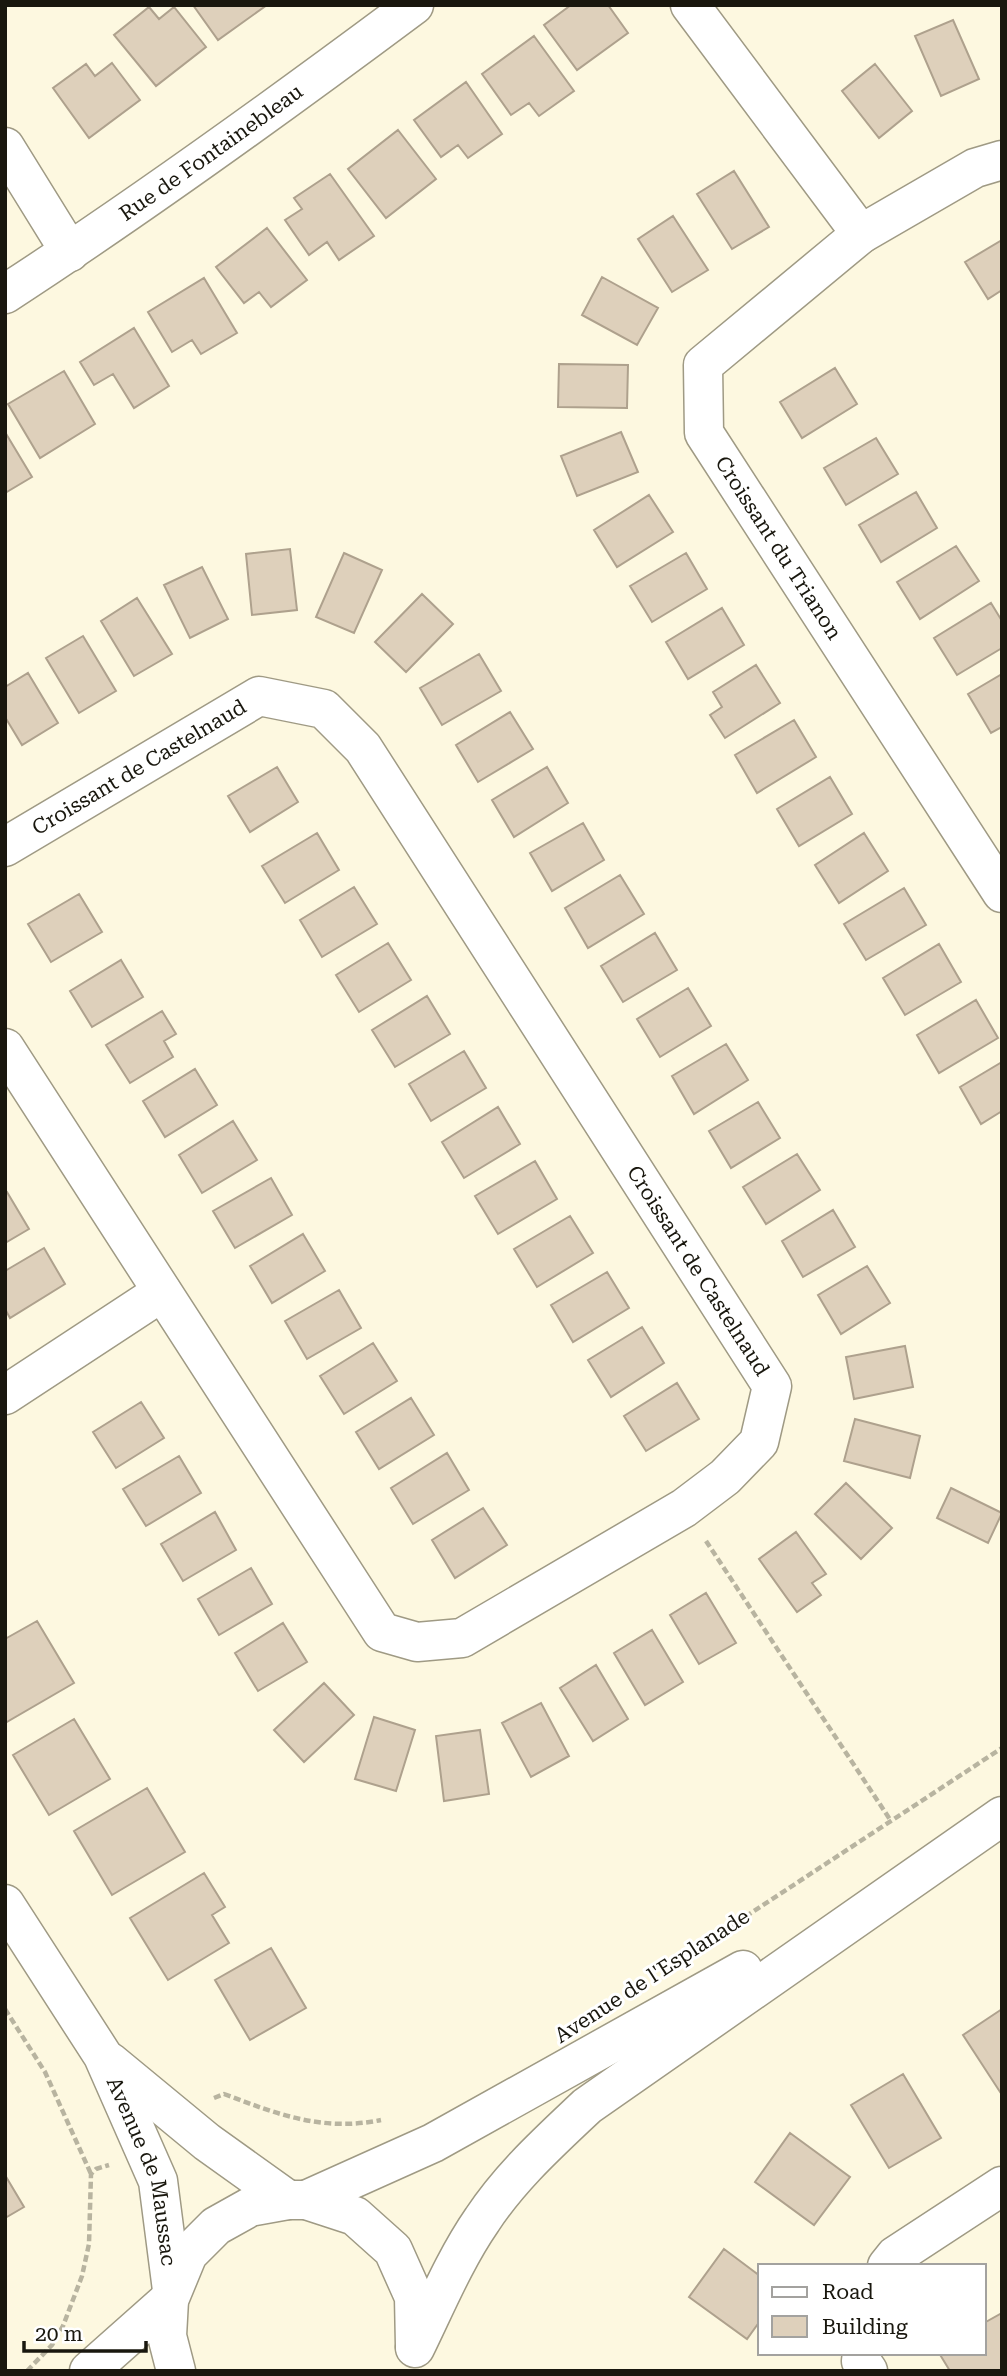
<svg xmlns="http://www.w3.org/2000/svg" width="1007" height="2376" viewBox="0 0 1007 2376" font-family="'Roboto Serif',serif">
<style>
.building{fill:#ded0bb;stroke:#aea18d;stroke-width:2}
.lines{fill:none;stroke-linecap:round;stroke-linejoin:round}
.minor-casing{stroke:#9f9a84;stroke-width:41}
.path{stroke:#b8b4a0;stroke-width:4.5;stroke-dasharray:7 3.5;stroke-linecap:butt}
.minor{stroke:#fff;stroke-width:38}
.labels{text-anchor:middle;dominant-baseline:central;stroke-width:6;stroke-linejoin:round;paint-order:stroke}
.street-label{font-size:21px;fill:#19170e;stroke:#fff}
</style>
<rect width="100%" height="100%" fill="#fdf8e0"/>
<path class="building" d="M193,5H267L218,40Z
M571,5H608L628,33L577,70L544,25Z
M149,7L159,19L174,7L206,47L156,86L114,35Z
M953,20L979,79L941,96L915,36Z
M534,36L574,91L539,116L529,103L511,115L482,74Z
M112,63L140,100L89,138L53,88L86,64L95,76Z
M875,64L912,111L879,138L842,91Z
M466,82L502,134L468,158L458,145L441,157L414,120Z
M398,130L436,179L386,218L348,169Z
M734,171L769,227L732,249L697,194Z
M330,174L374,236L339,260L327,242L309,255L285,220L302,209L294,198Z
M673,216L708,270L672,292L638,239Z
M267,228L307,280L271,307L259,292L244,303L216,267Z
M1002,240V290L988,299L965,262Z
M602,277L658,308L637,345L582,315Z
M204,278L237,333L201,354L192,340L172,352L148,312Z
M134,328L169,386L134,408L113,374L94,385L80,362Z
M559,364L628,365L627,408L558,407Z
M835,368L857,404L802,438L780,402Z
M64,371L95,424L40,458L8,404Z
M5,432L32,477L5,493Z
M621,432L638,472L577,496L561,456Z
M876,438L898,474L846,505L824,468Z
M916,492L937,528L881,562L859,525Z
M649,495L673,532L617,567L594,530Z
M956,546L979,581L920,619L897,582Z
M290,549L297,610L252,615L246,554Z
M344,553L382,570L354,633L316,617Z
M686,553L707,589L652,622L630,586Z
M202,567L228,619L190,638L164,585Z
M422,594L453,624L406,672L375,642Z
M137,598L172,654L134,676L101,621Z
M991,603L1002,621V648L957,675L934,638Z
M722,608L744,645L688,679L666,642Z
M83,636L116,691L79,713L46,658Z
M479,654L501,691L442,725L420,688Z
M756,665L780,703L725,738L710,715L722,707L713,692Z
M28,673L58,723L22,745L5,717V687Z
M1002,674V727L991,733L968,694Z
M510,712L533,749L478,782L456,745Z
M794,720L816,757L757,793L735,755Z
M277,767L298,802L250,832L228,796Z
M547,767L568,803L514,837L492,800Z
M830,777L852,814L799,846L777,809Z
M583,823L604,860L552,891L530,853Z
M317,833L339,870L285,903L262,866Z
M864,833L888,871L839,903L815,865Z
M620,875L644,914L588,948L565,908Z
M354,887L377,924L322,957L300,920Z
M904,888L926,925L866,960L844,924Z
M79,894L102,932L51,962L28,924Z
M655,933L677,970L623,1002L601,966Z
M388,943L411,980L359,1012L336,975Z
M939,944L961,982L905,1015L883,978Z
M121,960L143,997L92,1027L70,991Z
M688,988L711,1026L660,1057L637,1019Z
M427,996L450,1034L395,1067L372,1030Z
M976,1000L998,1038L939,1073L917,1035Z
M162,1011L176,1034L164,1041L173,1057L130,1083L106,1045Z
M726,1044L748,1080L694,1114L672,1076Z
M464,1051L486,1088L431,1121L409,1084Z
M1002,1062V1111L981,1124L960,1087Z
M195,1069L217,1105L165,1137L143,1101Z
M758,1102L780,1138L731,1168L709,1131Z
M498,1107L520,1144L464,1178L442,1142Z
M233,1121L257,1160L202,1193L179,1155Z
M797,1154L820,1190L766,1224L743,1187Z
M535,1161L557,1199L498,1234L475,1196Z
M271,1178L292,1215L235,1248L213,1211Z
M7,1192L29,1229L5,1243V1193Z
M833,1210L855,1247L803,1277L782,1241Z
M570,1216L593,1253L537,1287L514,1249Z
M303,1234L325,1271L272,1303L250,1266Z
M44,1248L65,1284L10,1318L5,1309V1271Z
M867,1266L890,1303L841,1334L818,1295Z
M607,1272L629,1308L573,1342L551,1305Z
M339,1290L361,1328L307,1359L285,1321Z
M642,1327L664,1363L611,1397L588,1360Z
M373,1343L397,1381L344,1414L320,1376Z
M905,1346L913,1387L854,1399L846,1357Z
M677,1383L699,1419L646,1451L624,1416Z
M411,1398L434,1435L379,1469L356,1432Z
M141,1402L164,1438L116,1468L93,1432Z
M855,1419L920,1436L910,1478L844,1461Z
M447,1453L469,1490L413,1524L391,1488Z
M179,1456L201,1493L146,1526L123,1489Z
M846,1483L892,1528L861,1559L815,1514Z
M951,1488L1002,1513L988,1543L937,1518Z
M483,1508L507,1545L455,1578L432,1540Z
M215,1512L236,1550L183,1581L161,1544Z
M796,1532L826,1574L812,1583L821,1595L797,1612L759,1559Z
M251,1568L272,1604L219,1635L198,1599Z
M706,1593L736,1643L699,1664L670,1615Z
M37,1621L74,1683L5,1723V1639Z
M283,1623L307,1662L258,1691L235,1653Z
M652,1630L683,1682L645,1705L614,1653Z
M596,1665L628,1719L593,1741L560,1688Z
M324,1683L354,1715L304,1762L274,1730Z
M541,1703L569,1756L531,1777L502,1723Z
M374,1717L415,1730L396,1791L355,1779Z
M74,1719L110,1779L49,1815L13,1755Z
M480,1730L489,1794L444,1801L436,1736Z
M147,1788L185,1852L112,1895L74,1831Z
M204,1873L225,1907L212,1915L229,1943L168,1980L130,1918Z
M271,1948L306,2008L250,2040L215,1980Z
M1002,2009V2095L963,2035Z
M903,2074L941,2138L889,2168L851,2105Z
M790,2133L850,2177L814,2225L755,2182Z
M5,2175L24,2207L5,2218Z
M724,2249L760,2276V2321L747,2339L689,2297Z
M1002,2313V2371H950L939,2353H984V2323Z"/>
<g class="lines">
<g class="minor-casing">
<g id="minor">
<path d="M690,5L861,234"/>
<path d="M5,147L70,252"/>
<path id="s1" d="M1002,160L975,168L861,234L703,365L704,433L1002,893"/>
<path id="s2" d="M5,294C145,203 280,105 414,5"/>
<path id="s3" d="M5,847L259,696L324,709L363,748L772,1386L759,1442L725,1477L684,1508L462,1638L417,1642L382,1632L5,1048"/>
<path d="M5,1395L162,1292"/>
<path id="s4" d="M5,1904L103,2056L158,2181L172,2290"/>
<path d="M110,2062L207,2142L288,2200"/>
<path d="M306,2200L433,2143L743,1970"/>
<path d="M887,2266L895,2256L1002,2186"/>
<path d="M415,2348C436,2305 455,2259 482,2220C511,2176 549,2142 587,2106L1002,1816"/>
<path d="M862,2353L861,2361L868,2371"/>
<path d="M89,2371L169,2300"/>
<path d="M176,2371L167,2336L169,2300L188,2254L216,2226L250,2207L288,2200H306L355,2216L393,2250L414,2297L415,2346"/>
</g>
</g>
<path class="path" d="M706,1541L891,1821
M719,1934L1002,1748
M5,2009L45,2072L91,2174
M214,2098L224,2094C277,2114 322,2132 381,2120
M27,2371L52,2345L63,2326L82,2276L89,2244L91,2174L96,2169L109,2165"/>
<use href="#minor" class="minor"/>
</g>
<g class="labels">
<g class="street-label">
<text stroke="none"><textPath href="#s2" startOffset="250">Rue de Fontainebleau</textPath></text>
<text stroke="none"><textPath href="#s1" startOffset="570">Croissant du Trianon</textPath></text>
<text stroke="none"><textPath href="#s3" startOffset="156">Croissant de Castelnaud</textPath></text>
<text stroke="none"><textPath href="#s3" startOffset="1038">Croissant de Castelnaud</textPath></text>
<text transform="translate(652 1976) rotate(-33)">Avenue de l'Esplanade</text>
<text stroke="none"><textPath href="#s4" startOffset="304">Avenue de Maussac</textPath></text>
</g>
</g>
<rect width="1007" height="2376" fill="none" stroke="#19170e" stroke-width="14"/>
<rect x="758" y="2264" width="228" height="91" fill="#ffffff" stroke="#a3a29f" stroke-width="2"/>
<rect x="772" y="2287" width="35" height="10" fill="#ffffff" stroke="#a3a29f" stroke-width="2"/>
<text x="822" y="2299" font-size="21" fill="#19170e">Road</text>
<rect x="772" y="2316" width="35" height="21" fill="#ded0bb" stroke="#a3a29f" stroke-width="2"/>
<text x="822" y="2334" font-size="21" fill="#19170e">Building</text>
<path d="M24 2341v10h122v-10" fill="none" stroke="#19170e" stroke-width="3.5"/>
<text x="35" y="2341" font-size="21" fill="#19170e" stroke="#ffffff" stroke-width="5" paint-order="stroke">20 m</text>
</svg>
